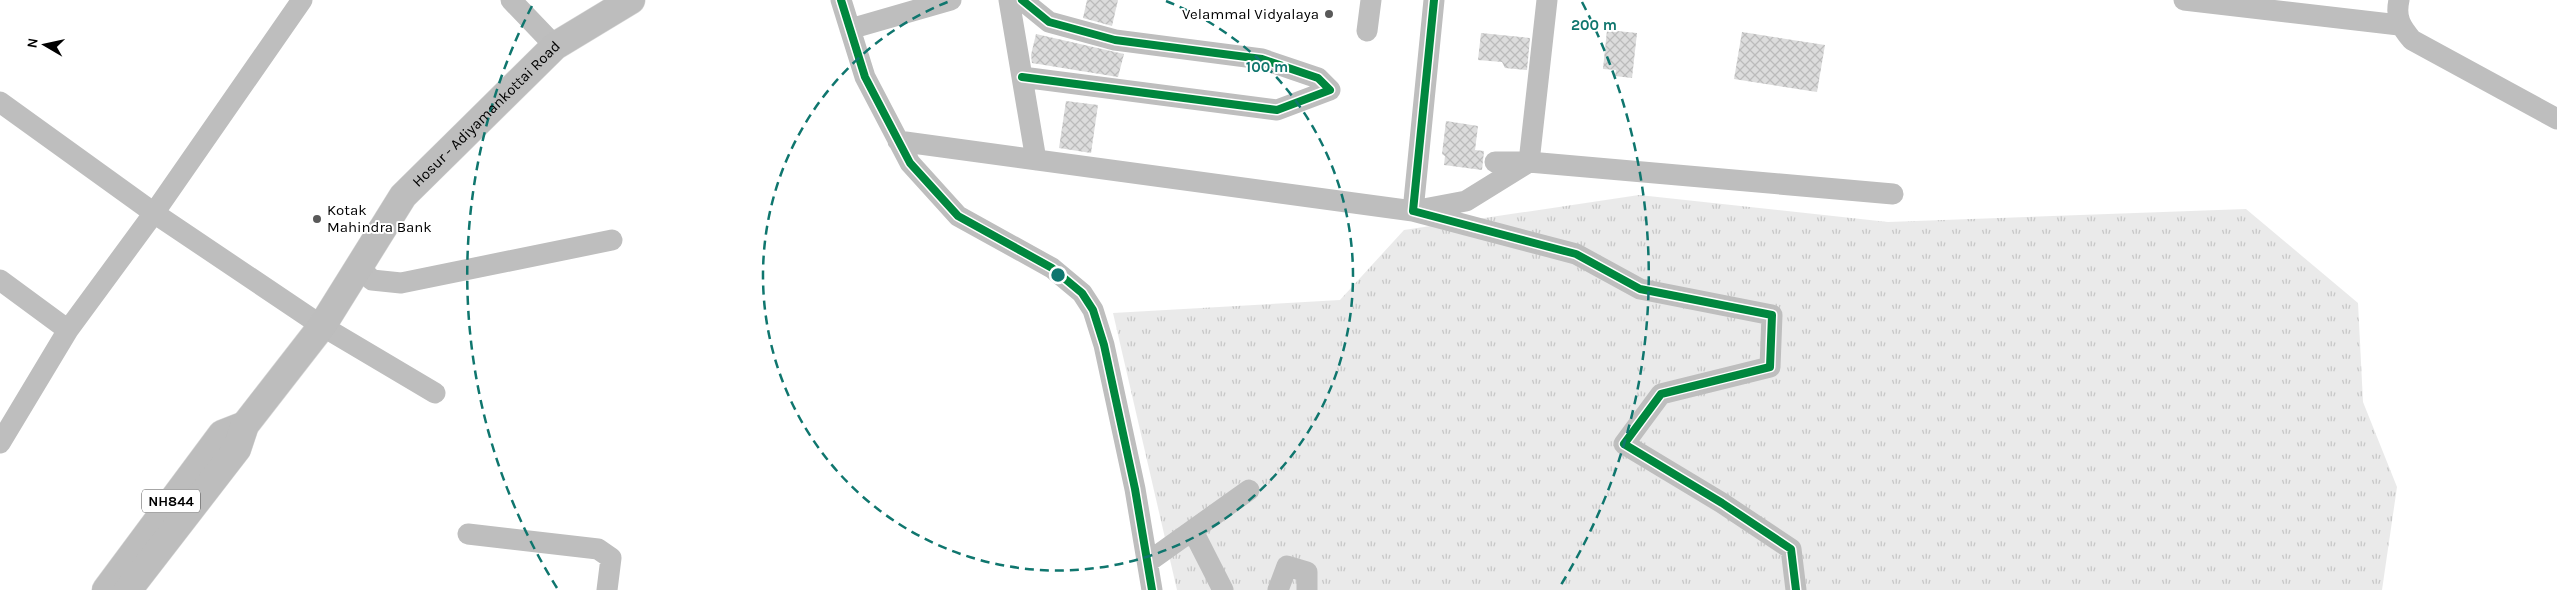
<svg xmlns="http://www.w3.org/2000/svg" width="2557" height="590" viewBox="0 0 2557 590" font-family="Karla,sans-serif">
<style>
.grass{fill:url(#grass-tufts)}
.building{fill:url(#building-cross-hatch)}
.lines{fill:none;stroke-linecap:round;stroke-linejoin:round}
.highway-casing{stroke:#dbdbdb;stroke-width:29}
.minor{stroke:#bebebe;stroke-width:21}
.highway{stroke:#bdbdbd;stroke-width:28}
.cycleway-casing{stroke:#fff;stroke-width:11}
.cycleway{stroke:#00873e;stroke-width:8}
.ring{fill:none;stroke:#0f766e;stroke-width:2.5;stroke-dasharray:9 6}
.poi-dot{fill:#595959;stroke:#fff;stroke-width:2}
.labels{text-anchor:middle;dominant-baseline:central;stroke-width:4;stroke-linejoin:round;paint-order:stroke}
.shield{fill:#fff;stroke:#4c4c4c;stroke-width:1}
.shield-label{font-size:14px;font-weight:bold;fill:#000}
.poi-label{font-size:15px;fill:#000;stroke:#fff;text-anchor:end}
.street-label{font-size:15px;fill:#000;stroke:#fff}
.centre{fill:#0f766e;stroke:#fff;stroke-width:2.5}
.ring-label{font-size:15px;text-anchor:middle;font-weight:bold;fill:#0f766e;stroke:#fff;stroke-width:4;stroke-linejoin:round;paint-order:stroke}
</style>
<defs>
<pattern id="grass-tufts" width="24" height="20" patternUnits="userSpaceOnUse" patternTransform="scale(1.25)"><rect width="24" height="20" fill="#eaeaea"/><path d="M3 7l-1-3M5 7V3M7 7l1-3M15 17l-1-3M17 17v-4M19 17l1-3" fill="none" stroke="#c7c7c7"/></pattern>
<pattern id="building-cross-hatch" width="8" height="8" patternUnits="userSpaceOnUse" patternTransform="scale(1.25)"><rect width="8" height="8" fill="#dcdcdc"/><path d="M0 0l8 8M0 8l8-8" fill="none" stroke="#bbb"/></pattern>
</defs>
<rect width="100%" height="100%" fill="#fff"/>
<path class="grass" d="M1639,195L1888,222L2246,209L2358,303L2363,402L2397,487L2382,590H1177L1113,313L1340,300L1404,230Z"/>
<path class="building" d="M1087,0H1118L1112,26L1083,18Z
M1607,30L1637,33L1632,78L1615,76L1616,70L1603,69Z
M1742,32L1825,45L1817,92L1734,79Z
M1481,33L1530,38L1527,70L1505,68L1502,62L1478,60Z
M1036,34L1124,54L1118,77L1032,63L1031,55Z
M1066,101L1098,105L1091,153L1059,148Z
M1446,121L1478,126L1475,150L1484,151L1482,170L1444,165L1445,156L1442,154Z"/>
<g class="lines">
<g class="highway-casing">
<g id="highway">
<path d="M106,590L222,434L245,425"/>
<path id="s1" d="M128,590L237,449L245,425L322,326L403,196L555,46L631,0"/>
</g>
</g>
<path class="minor" d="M511,0L555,46
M841,0L865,77L910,163L958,216L1052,268L1082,293L1093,310L1104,345L1135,489L1152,590
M1009,0L1036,160
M1434,0L1413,211L1576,254L1640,289L1772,315L1770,367L1661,394L1624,444L1722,503L1791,549L1796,590
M2184,0L2399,25
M2399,0C2395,18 2401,27 2412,40L2557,119
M850,29L951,0
M1367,31L1371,0
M1022,77L1277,110L1330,90L1318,78L1262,59L1115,40L1049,22L1022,0
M0,102L154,213L322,326L435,393
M898,141L1413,211L1466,201L1529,162L1547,0
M1495,162H1529L1893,194
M359,267L372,280L401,283L612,240
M0,280L68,330
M0,443L68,330L154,213L302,0
M1193,531L1223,590
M468,534L598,549L611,558L607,590
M1148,562L1249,490
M1278,590L1287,566L1307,572V590"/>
<use href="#highway" class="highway"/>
<g class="cycleway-casing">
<path id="cycleway" d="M841,0L865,77L910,163L958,216L1052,268L1082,293L1093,310L1104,345L1135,489L1152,590
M1434,0L1413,211L1576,254L1640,289L1772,315L1770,367L1661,394L1624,444L1722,503L1791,549L1796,590
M1022,77L1277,110L1330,90L1318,78L1262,59L1115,40L1049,22L1022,0"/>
</g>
<use href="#cycleway" class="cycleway"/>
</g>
<g class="ring">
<path d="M1166 1A295 295 0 1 1 950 1"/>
<path d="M557 588A591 591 0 0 1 534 2M1582 2A591 591 0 0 1 1559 588"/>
</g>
<g class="poi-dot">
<circle cx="1329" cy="14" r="5"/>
<circle cx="317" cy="219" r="5"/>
</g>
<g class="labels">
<rect class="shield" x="142" y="489.5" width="58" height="23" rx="4"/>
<g class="shield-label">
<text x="171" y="501">NH844</text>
</g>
<g class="poi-label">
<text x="1319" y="14">Velammal Vidyalaya</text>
<text x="327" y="210" text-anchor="start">Kotak<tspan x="327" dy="17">Mahindra Bank</tspan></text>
</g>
<g class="street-label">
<text stroke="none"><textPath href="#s1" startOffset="599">Hosur - Adiyamankottai Road</textPath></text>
</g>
</g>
<circle cx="1058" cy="275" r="8" class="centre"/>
<g class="ring-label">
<text x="1594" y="30">200 m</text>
<text x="1267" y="72">100 m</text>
</g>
<g transform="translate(45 45) rotate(279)" stroke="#ffffff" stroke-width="4" paint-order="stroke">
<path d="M0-4L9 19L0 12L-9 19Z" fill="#000000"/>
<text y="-8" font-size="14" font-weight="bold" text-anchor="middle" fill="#000000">N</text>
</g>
</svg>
